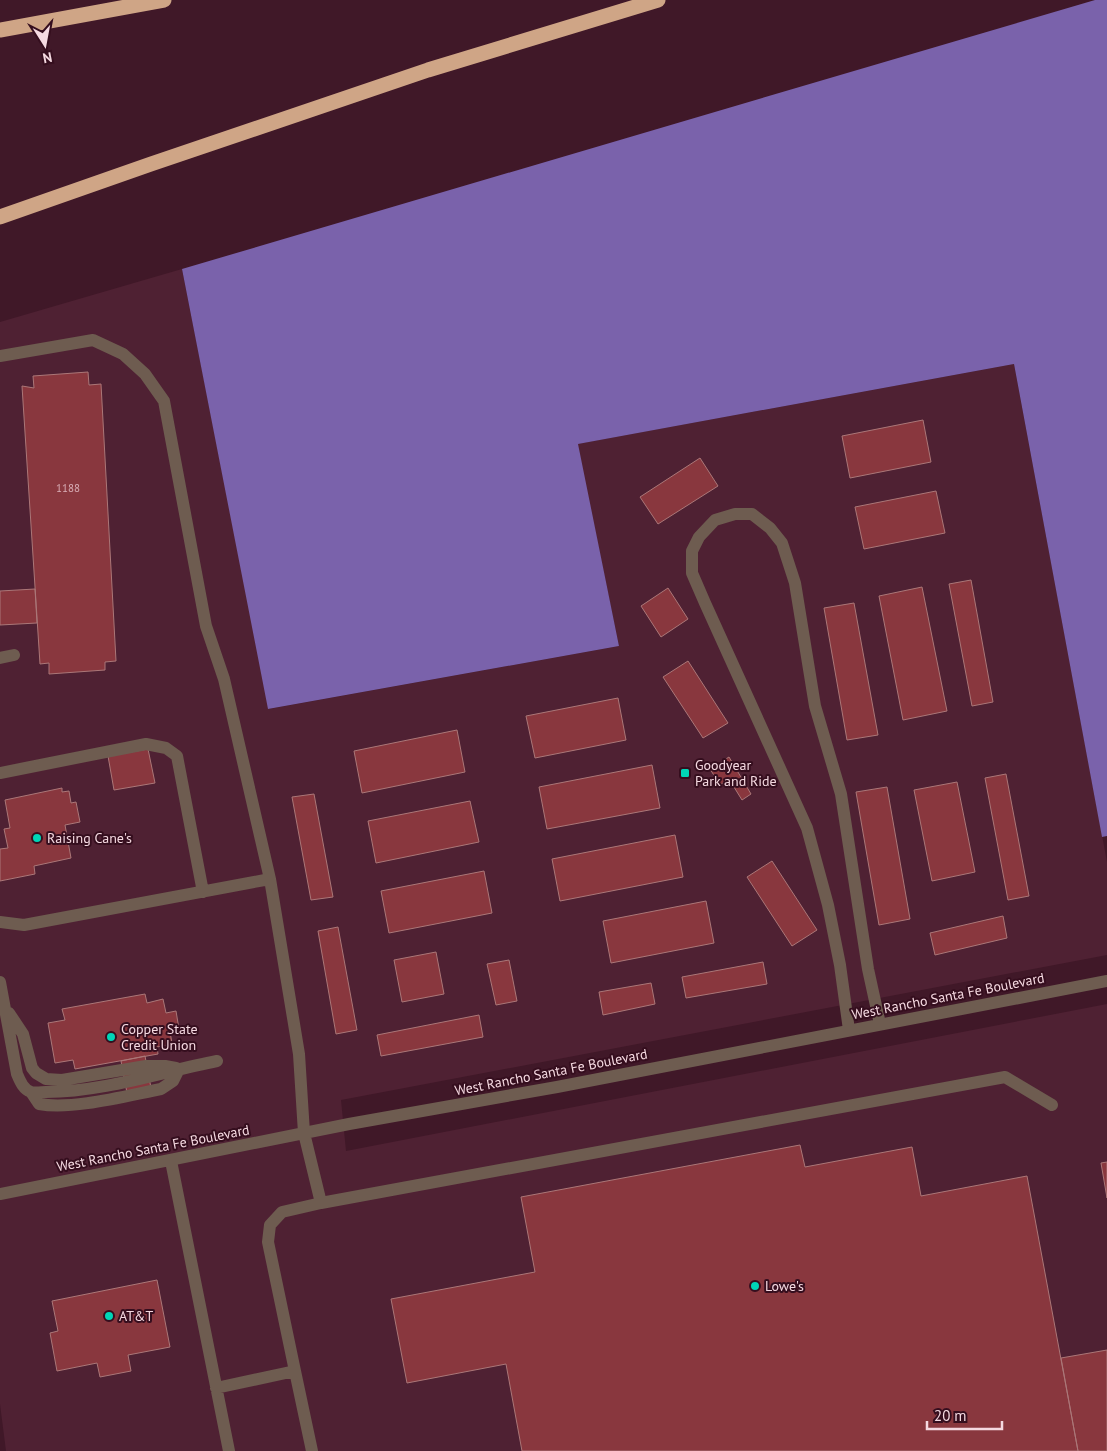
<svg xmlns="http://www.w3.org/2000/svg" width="1107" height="1451" viewBox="0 0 1107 1451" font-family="'PT Sans',sans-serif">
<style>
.built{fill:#4f2133}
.water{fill:#7a62ab}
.building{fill:#89373e;stroke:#ab7778}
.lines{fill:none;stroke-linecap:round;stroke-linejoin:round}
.minor{stroke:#6e5c50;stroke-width:12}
.highway{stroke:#cfa586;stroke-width:15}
.poi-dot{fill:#00d5b7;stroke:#350e1e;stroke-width:2}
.labels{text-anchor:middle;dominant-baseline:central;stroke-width:4;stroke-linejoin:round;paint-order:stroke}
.number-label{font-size:11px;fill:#dab0b8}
.poi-label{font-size:14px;fill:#f5d9e1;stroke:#350e1e;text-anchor:start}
.street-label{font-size:14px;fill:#f5d9e1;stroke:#350e1e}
</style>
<rect width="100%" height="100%" fill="#401828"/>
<path class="built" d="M182,269L269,709L619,646L577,444L1014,364L1107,862V955L341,1100L346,1151L1107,1004V1451H6L0,1404V322Z"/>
<path class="water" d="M1095,0H1107V836L1102,837L1014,364L578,444L619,646L268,709L182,269Z"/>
<path class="building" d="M88,372L89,385L101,384L116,661L105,662V670L49,674V663L40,664L22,386L34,388L33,376Z
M923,420L931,462L850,478L842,436Z
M700,458L718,486L658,524L640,497Z
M936,491L945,533L864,549L855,507Z
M971,580L993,702L972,706L949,584Z
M922,587L947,711L903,720L879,596Z
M668,588L688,619L661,637L641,606Z
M35,589L37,623L0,625V591Z
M854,603L878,735L847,740L824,608Z
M688,661L728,723L703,738L663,677Z
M618,698L626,740L535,758L526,716Z
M457,730L465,772L362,793L354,751Z
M148,749L155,783L114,790L108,756Z
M729,757L751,794L742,800L729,779L720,785L710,769Z
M652,765L660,808L547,829L539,787Z
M1006,774L1029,896L1008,900L985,778Z
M957,782L975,872L932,881L914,790Z
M887,787L910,919L879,925L856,792Z
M62,788V792L69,791L71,803L76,802L80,822L65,825L71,858L34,866L35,874L0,881V849L8,848L4,829L10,828L5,800Z
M314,794L333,897L311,900L292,797Z
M470,801L479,842L376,863L368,821Z
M675,835L683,877L560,901L552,859Z
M772,861L817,930L792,946L747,877Z
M484,871L492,913L389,933L381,891Z
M706,901L714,943L611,963L603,921Z
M1003,916L1007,938L935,955L930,933Z
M338,927L357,1030L336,1034L318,931Z
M436,952L444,994L402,1002L394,960Z
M509,960L517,1001L496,1005L487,964Z
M763,962L767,984L686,998L682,977Z
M651,983L655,1004L603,1015L599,992Z
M145,994L147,1003L163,999L166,1013L176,1011L179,1029L170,1031L172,1044L157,1047L158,1054L75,1069L73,1060L55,1063L48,1023L65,1020L62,1009Z
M479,1015L483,1037L381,1056L377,1035Z
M145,1056L151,1088L127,1093L121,1061Z
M800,1145L805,1167L912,1147L921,1196L1027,1176L1078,1451H522L506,1364L407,1383L391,1299L535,1272L521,1197Z
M1107,1162V1198L1101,1163Z
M157,1280L170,1347L128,1355L131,1371L100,1377L97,1363L57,1371L50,1333L58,1331L52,1301Z
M1107,1350V1451H1078L1061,1358Z"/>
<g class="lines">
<path class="minor" d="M0,356L93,340L123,354L145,374L164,401L206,626L224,679L270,879L299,1054L304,1133L321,1203
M0,658L14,655
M0,773L146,744L166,748L177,756L203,892
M0,922L24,925L270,879
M0,982L17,1074C20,1081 23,1089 31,1092C35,1093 42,1092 46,1092C103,1092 161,1072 217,1061
M9,1013L23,1034L32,1068L36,1073L46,1079L62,1080L146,1066H165L176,1068
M849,1030L840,965L828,905L807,828L705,603L692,573V551L699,537L715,520L735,514H752L770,528L782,543L795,583L815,706L841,794L868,969L880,1024
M31,1092L39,1104C73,1110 125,1096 161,1089L173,1081L179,1069
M171,1161L229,1451
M0,1194L349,1124L557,1087L1107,981
M295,1371L312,1451
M216,1388L295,1371L268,1242L270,1225L282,1212L321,1203L1005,1077L1052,1105"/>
<path class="highway" d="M0,30L164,0
M0,217L151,164L428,70L658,0"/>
</g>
<g class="poi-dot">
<rect x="680" y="768" width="10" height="10" rx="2.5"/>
<circle cx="37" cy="838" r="5"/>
<circle cx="111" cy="1037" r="5"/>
<circle cx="755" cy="1286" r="5"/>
<circle cx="109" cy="1316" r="5"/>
</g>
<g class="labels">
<g class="number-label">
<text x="68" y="488">1188</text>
</g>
<g class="poi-label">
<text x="695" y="765">Goodyear<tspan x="695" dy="16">Park and Ride</tspan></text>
<text x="47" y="838">Raising Cane's</text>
<text x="121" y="1029">Copper State<tspan x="121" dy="16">Credit Union</tspan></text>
<text x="765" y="1286">Lowe's</text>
<text x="119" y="1316">AT&amp;T</text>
</g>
<g class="street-label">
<text transform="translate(948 996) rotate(-11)">West Rancho Santa Fe Boulevard</text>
<text transform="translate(551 1072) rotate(-11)">West Rancho Santa Fe Boulevard</text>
<text transform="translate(153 1148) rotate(-11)">West Rancho Santa Fe Boulevard</text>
</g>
</g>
<g transform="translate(45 45) rotate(169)" stroke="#350e1e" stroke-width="4" paint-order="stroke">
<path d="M0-4L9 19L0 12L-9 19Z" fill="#f5d9e1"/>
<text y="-8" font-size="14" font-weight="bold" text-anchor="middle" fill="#f5d9e1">N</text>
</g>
<path d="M927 1421v8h75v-8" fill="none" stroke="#f5d9e1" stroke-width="2.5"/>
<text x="934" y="1421" font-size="15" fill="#f5d9e1" stroke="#350e1e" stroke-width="4" paint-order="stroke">20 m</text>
</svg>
